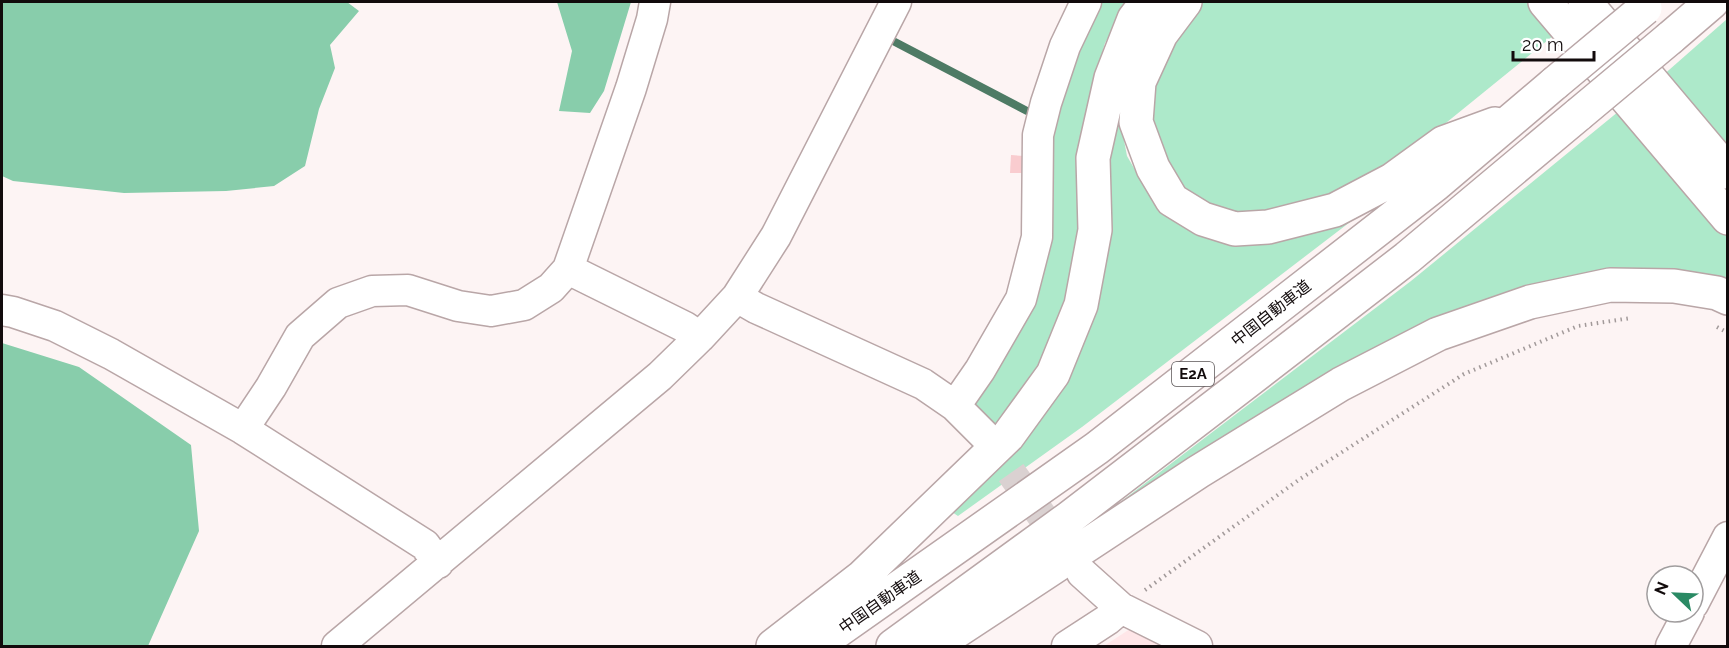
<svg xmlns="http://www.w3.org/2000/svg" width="1729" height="648" viewBox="0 0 1729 648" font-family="Raleway,'Noto Sans JP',sans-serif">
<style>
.built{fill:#ffe6e8}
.green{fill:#ade9ca}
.forest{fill:#88cdab}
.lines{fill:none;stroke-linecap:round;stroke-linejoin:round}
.stream{stroke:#4e7b65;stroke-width:8}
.building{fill:#f9cccf}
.minor-tunnel{stroke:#dad1d1;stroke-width:30;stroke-dasharray:30 15;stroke-linecap:butt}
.minor-casing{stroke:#b9a6a7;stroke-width:33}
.highway-casing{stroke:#b9a6a7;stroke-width:36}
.path{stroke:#a29a9a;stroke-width:4;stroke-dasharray:1.5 4.5;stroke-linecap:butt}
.minor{stroke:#fff;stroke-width:30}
.highway{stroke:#fff;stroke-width:33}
.highway-bridge-casing{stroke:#b9a6a7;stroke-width:36;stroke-linecap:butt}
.highway-bridge{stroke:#fff;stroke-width:33}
.labels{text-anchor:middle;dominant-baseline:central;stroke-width:6;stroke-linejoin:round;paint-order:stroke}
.shield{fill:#fff;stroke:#595455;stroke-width:1.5}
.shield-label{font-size:15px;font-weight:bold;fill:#120b0c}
.street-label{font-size:16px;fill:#120b0c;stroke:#fff}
</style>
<rect width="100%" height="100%" fill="#fdf4f4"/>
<path class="built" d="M1130,629L1163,646H1104Z"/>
<path class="green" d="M1094,2H1128L1105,43L1095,76L1076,271L1048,352L1026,392L993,431L975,411L974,398L1015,327L1046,142Z
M1194,2H1530L1558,32L1420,144L1382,168L1319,200L1289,209L1244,212L1241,214L1206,204L1184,187L1163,163L1152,135L1151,86L1161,61Z
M1727,19V158L1661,77Z
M1624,107L1727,232V285L1593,274L1085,529L1411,281Z
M1118,109L1127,156L1149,194L1178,218L1351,216L1354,219L1082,427L958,516L952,512L1031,427L1108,154Z"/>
<path class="forest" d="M2,2H347L359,11L330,45L335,68L319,109L305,166L274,186L226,191L124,193L13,181L2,176Z
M557,2H631L604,91L590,113L559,111L572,51Z
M2,343L79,367L191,445L199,531L148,646H2Z"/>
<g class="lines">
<path class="stream" d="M895,42L1027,111"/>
</g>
<path class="building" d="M1011,155L1024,156V173H1010Z"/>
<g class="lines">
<path class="minor-tunnel" d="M985,436L1067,551"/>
<g class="minor-casing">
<path id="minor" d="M568,269L685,327L700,337
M737,297L756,308L923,384L955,406L985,436
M2,310L13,312L55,326L111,354L243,429L425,545L438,563
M955,406L980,370L1021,299L1037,237L1038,135L1046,103L1065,46L1086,2
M243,429L271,387L300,336L338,303L372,291L408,290L458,306L491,311L524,305L551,288L568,269L631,88L652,19L655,2
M1082,573L1121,608L1197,646
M1693,604L1728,537
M337,646L660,376L700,337L737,297L776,236L896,2
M1067,646L1107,620L1121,608
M1671,646L1689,612"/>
</g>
<g class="highway-casing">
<path id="highway" d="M1185,2L1161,34L1139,82L1136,122L1153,168L1172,200L1203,219L1235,229L1268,227L1335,210L1392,180L1443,143L1495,124
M1545,2L1728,218
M1585,2L1728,172
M1670,38L1712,2
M773,646L862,577L1008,436L1053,374L1081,305L1095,230L1093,158L1111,78L1134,19L1147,2
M816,646L1097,448L1436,184L1555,83
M893,646L1069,518L1236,390L1407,258L1579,114
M934,646L1198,472L1341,384L1438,334L1530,302L1610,285L1674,286L1717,293L1728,298"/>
</g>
<path class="path" d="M1717,327L1728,333
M1145,590L1300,479L1464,374L1578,326L1631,318"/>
<use href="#minor" class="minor"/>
<use href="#highway" class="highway"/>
<g class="highway-bridge-casing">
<path id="highway-bridge" d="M1555,83L1645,8
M1579,114L1670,38"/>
</g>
<use href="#highway-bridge" class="highway-bridge"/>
</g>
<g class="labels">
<rect class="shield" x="1172" y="362" width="42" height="24" rx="4.5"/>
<g class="shield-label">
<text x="1193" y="374">E2A</text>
</g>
<g class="street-label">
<text transform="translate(1271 313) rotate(-38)">中国自動車道</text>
<text transform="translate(880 602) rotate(-35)">中国自動車道</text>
</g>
</g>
<rect width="1729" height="648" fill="none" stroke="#120b0c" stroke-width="6"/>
<g transform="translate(1675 594) rotate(293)"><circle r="28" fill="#ffffff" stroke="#a09d9e" stroke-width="1.5"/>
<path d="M0-4.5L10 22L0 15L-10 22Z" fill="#2a8a64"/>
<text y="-9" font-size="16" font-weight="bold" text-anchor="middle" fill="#120b0c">N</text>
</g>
<path d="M1513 51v9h81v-9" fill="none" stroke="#120b0c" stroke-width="3"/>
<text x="1522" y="51" font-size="18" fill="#120b0c" stroke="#ffffff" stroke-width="4.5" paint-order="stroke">20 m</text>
</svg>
